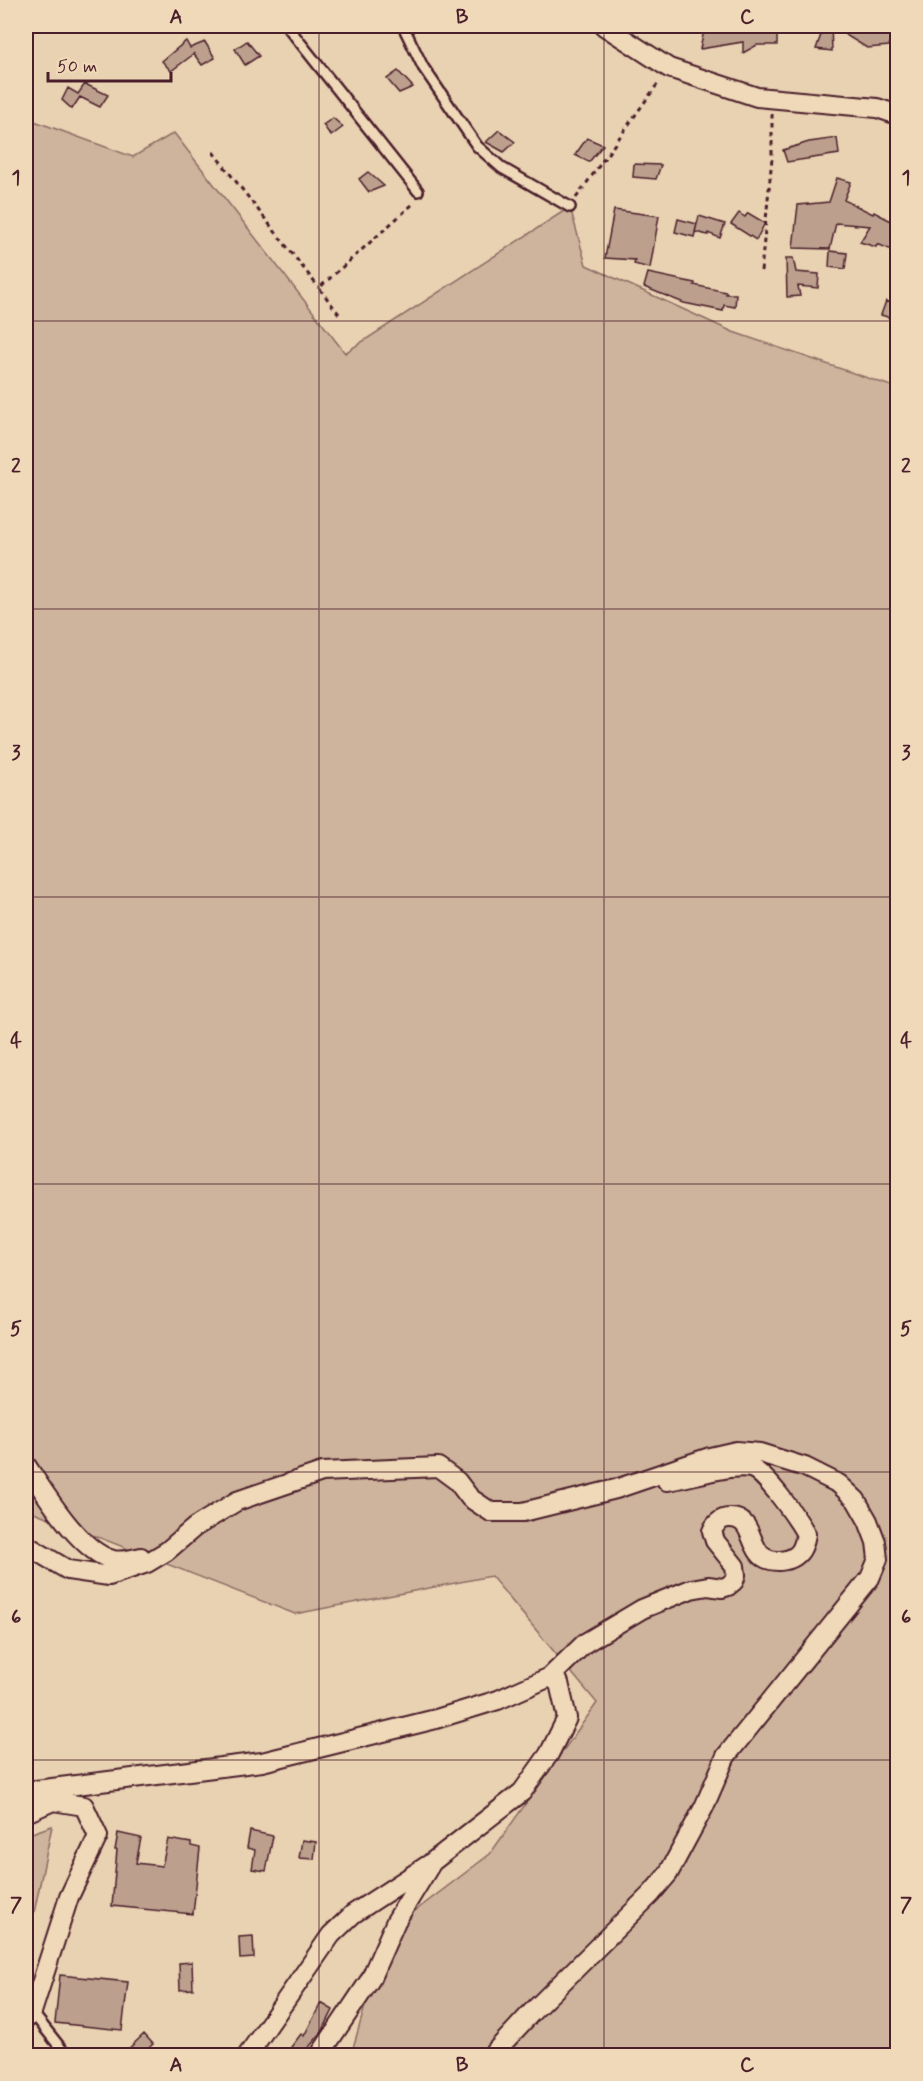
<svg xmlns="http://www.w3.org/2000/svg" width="923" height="2081" viewBox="0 0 923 2081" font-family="Mynerve,sans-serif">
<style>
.green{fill:#ceb49c;stroke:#8c6a64;stroke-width:1.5}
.building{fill:#bca08d;stroke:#4a1f2b;stroke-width:1.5}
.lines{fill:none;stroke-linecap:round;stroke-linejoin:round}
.service-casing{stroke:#4a1f2b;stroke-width:14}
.minor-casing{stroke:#4a1f2b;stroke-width:22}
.path{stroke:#4a1f2b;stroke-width:3;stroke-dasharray:4.5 4.5;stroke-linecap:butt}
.service{stroke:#efd9b8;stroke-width:9}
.minor{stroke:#efd9b8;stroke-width:18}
.grid{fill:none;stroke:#4a1f2b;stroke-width:1.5;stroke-opacity:0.55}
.neatline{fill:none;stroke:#4a1f2b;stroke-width:2}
.grid-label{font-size:20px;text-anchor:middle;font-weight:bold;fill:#4a1f2b}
</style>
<rect width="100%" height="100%" fill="#e8d2b2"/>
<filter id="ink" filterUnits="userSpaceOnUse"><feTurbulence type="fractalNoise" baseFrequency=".0167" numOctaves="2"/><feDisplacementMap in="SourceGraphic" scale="12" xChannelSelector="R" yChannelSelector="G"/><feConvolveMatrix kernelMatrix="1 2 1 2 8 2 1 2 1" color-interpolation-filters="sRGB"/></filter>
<g filter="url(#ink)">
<path class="green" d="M26,118L133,157L174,133L345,353L570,207L586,265L733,332L897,388V2055H351L386,1933L490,1854L597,1703L491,1576L295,1614L26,1509Z
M52,1826L34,1913L26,1916V1835Z"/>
<path class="building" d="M705,26H777V45H757L743,53V42L700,49Z
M824,26H831L832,51L816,49Z
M831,26H868L892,31L889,46L867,48Z
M186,41L190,48L205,42L215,58L202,65L193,53L194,54L171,71L162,61Z
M247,41L259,56L245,65L235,49Z
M398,71L413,87L399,93L387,79Z
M85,84L108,95L100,107L80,97L72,109L62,100L68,88L78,94Z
M333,118L343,127L331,136L323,125Z
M499,130L515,142L504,152L486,142Z
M587,138L603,145L589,162L575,155Z
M837,138L839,154L787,162L783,150L809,142Z
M634,164L661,165L656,179L633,177Z
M368,172L384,186L369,192L359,179Z
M837,178L851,182L844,200L873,214L874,212L897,224V228L892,227L897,229V252L877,244L876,247L860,242L870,226L836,223L830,249L793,248L798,205L829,202Z
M614,210L659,216L650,268L634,264L635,260L605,258Z
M739,213L745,217L748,213L765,223L756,240L731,224Z
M699,216L725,224L720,238L708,233V235L695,232Z
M678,219L697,224L694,237L675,232Z
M830,251L847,253L845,269L829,267Z
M786,258H793L796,272L819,274L818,288L798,286L800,296L787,297Z
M648,273L695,283L694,285L726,292V294H736L735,307L724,305L723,311L684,303L644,287Z
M886,301L897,305V320L881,315Z
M250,1831L273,1836L266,1871L252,1869L255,1850L247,1848Z
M118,1833L141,1838L136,1863L162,1866L168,1839L191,1843V1846L200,1848L193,1914L112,1906L117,1850H115Z
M302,1840L316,1842L314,1859L299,1858Z
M253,1936L254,1958L240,1959L239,1937Z
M192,1962L193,1989L180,1990L179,1963Z
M60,1975L128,1982L122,2030L55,2023Z
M321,2003L333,2010L322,2032L302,2055H285L301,2034L304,2036Z
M144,2034L153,2044L141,2055H122Z"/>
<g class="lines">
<g class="service-casing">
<path id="service" d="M287,26L418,191
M403,26L423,67L477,146L502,168L570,207
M32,2012L67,2056"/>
</g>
<g class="minor-casing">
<path id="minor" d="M604,26L669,68L757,97L877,108L898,115
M26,1465C45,1493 79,1551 113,1560C123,1562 132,1559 141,1557
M26,1545L68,1570L109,1576L147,1563L167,1551L195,1527L237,1501L322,1472L438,1467L457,1481L470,1498L491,1512H523L616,1489L710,1457L736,1451L760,1453L805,1467L839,1484L856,1500L868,1521L876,1542L878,1559L870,1578L726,1756L704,1807L668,1874L651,1894L531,2013L491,2056
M36,1790L262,1762L436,1719L498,1700L550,1677L585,1643L642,1609L691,1589L708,1586L722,1588L728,1586L734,1581L736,1575L735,1566L715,1541L712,1531C715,1524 721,1518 729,1518C752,1517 749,1543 761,1555C772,1565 796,1562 802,1548C804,1544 805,1539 806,1534C798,1520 765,1471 750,1468C730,1464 689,1478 667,1481
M26,1813L53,1801
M26,2019L32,2012L69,1897L98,1836L84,1806L53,1801L33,1790
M247,2056L331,1935L353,1914L428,1865
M319,2056L370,1980L396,1921L432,1862L522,1792L549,1754L567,1718L559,1683L550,1677"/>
</g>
<path class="path" d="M213,152L319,288
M576,198L659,82
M761,271L772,158V114
M339,314L319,288L414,203"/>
<use href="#service" class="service"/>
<use href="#minor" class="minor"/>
</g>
</g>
<path class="grid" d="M319,26V2056M604,26V2056M26,321H898M26,609H898M26,897H898M26,1184H898M26,1472H898M26,1760H898"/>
<rect width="923" height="2081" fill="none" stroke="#efd9b8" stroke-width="66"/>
<path d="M48 72v9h123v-9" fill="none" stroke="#4a1f2b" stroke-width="3"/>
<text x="57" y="72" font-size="18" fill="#4a1f2b" stroke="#efd9b8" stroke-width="4.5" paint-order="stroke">50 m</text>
<rect x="33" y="33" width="857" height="2015" class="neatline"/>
<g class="grid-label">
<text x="176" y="23">A</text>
<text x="462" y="23">B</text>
<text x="747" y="23">C</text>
<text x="16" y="184">1</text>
<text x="906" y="184">1</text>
<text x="16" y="472">2</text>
<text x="906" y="472">2</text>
<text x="16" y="759">3</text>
<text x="906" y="759">3</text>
<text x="16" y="1047">4</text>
<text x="906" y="1047">4</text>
<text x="16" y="1335">5</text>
<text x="906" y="1335">5</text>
<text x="16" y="1623">6</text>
<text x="906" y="1623">6</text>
<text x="16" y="1911">7</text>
<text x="906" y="1911">7</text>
<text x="176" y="2071">A</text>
<text x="462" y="2071">B</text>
<text x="747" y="2071">C</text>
</g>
</svg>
